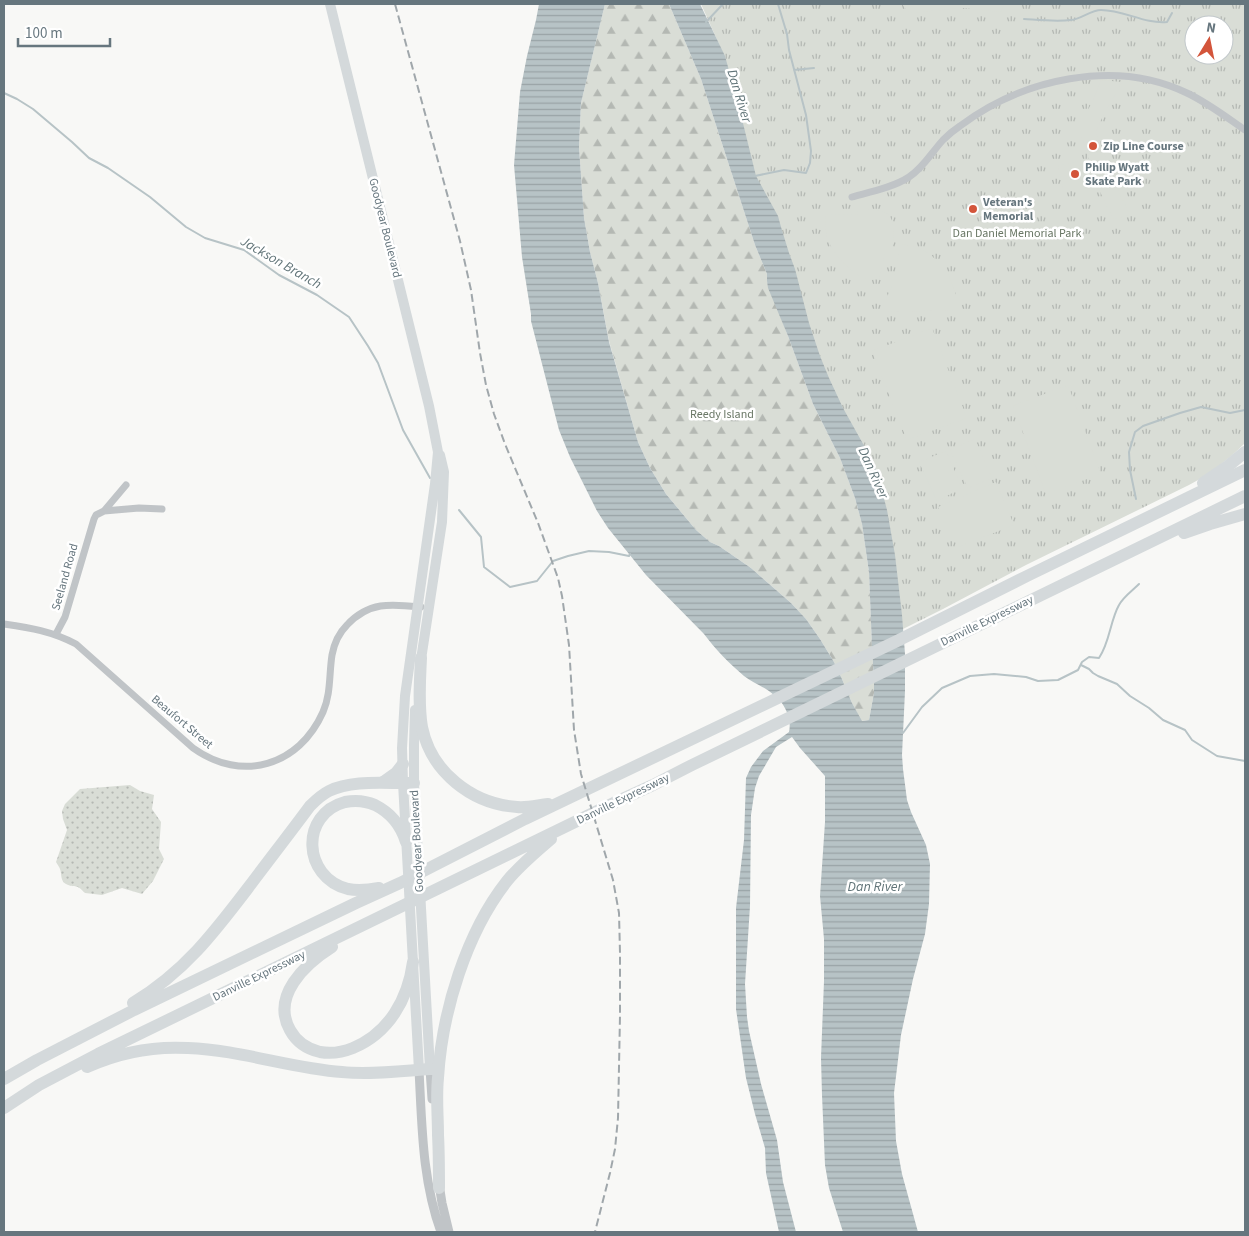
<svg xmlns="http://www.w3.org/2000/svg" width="1249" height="1236" viewBox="0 0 1249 1236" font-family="'Source Sans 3',sans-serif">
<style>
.grass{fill:url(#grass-dots)}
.forest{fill:url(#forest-firs)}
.park{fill:url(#park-tufts);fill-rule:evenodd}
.pitch{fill:#d9ddd6}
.water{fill:url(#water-rules)}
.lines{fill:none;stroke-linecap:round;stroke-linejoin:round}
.stream{stroke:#b7c3c6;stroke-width:2}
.minor{stroke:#c0c4c7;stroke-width:7}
.tertiary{stroke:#c0c4c7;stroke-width:9}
.secondary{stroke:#d4d9db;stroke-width:10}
.motorway{stroke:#d4d9db;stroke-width:12}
.rail{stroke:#a0a7ab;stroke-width:2;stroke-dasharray:8 4;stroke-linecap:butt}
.poi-dot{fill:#d3553b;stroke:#fff;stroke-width:2}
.labels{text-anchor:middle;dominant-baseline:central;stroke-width:5;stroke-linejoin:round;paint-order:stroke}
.poi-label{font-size:12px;font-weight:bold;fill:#66767e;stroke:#fff;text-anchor:start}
.street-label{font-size:12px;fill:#66767e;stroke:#fff}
.park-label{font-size:12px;fill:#697765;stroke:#fff}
.water-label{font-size:14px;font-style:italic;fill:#617478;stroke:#fff}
</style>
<defs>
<pattern id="grass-dots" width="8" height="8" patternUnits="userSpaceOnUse" patternTransform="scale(1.25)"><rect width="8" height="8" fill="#d9ddd6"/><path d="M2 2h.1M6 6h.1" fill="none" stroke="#b4b8b3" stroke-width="1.8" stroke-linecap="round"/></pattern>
<pattern id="forest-firs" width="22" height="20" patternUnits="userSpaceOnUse" patternTransform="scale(1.25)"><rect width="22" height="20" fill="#d9ddd6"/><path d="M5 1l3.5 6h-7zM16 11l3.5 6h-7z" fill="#b4b8b3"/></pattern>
<pattern id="park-tufts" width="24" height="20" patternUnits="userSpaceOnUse" patternTransform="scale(1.25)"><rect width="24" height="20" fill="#d9ddd6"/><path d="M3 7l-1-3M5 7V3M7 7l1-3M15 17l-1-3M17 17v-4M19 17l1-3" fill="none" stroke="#b4b8b3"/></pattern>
<pattern id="water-rules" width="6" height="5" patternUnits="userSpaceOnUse" patternTransform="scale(1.25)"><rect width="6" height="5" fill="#b7c3c6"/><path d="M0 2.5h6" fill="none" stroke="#99a3a6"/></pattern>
</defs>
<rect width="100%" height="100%" fill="#f8f8f6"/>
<path class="grass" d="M130,785L140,791L154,795L152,809L161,822L159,849L164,859L153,881L142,894L122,888L102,895L85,893C75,882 75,889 66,884C60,881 62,874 60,869C59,866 57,864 56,862L67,830L63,819L62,811L65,804L80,789Z"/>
<path class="forest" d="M605,4H669L701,79L755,245L767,274V281L788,336L813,404L840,458L855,498L862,524L869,572L872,648L874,681V693L869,720L861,721L852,703L842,679L834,662L820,639L806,619L791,603L751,568L719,546L710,542L696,530L666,494L650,468L638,442L609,341L598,283L590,252L584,218L579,147L581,103Z"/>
<path class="park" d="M701,4H1245V443C1228,460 1210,474 1189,485L1026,565L943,609L899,631L823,371L755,178L723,53ZM1194,25H1224V55H1194Z"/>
<path class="pitch" d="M902,4H1004L1001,12L963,8L909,13Z
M1101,80L1122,82L1101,120L1096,132L1116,186L1130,215L1113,219L1095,181L1089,160L1081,135V124L1093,100Z
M1088,159L1093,182L1063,188L1058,166Z
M858,209C895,208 896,218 892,251L885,252L879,280C875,279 871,279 867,279C851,274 832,253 827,237C825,230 826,221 826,214L857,215Z
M901,244L918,247L932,256L947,271L955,292V310L889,312L886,299L892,286Z
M932,328L967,418L907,440L872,351Z
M1068,385L1101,474L1046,494L1013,406Z
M975,439L992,478L968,488L950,450Z
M946,451L962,488L937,501L919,462Z
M996,482L1014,525L958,547L938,507Z"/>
<path class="water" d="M539,4H605L581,103L579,147L584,218L590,252L598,283L609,342L638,442L650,468L666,494L696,530L710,542L719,546L751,568L791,603L806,619L820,639L834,662L842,679L852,703L862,721L869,720L874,693V681L872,648L869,572L862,524L855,498L840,458L813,404L788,336L768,288L767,281V274L755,245L701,79L669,4H700L725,56L739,107L756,176L778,216L781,227L789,253L795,269L809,323L820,356L829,378L843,408L867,451L877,472L887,510L895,555L902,615L905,654V691L902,755L903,769L907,800L911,812L926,845L930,864L929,904L925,934L913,979L901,1035L894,1093L896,1141L902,1174L918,1232H843L829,1188L825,1165L822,1095L821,1058L824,981V939L820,896L825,822V776L800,748L792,737L776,747L759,776L755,788L751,815L750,906L745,984L747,1017L749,1031L761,1084L777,1140L783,1182L796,1232H779L766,1173L765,1148L755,1114L746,1078L736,1009V908L744,840L746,778L751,767L763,751L789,732C792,718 785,704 774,695C765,687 753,683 744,676C730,664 715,649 704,634L646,575L608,528L597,511L570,457L559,430L531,321V314L522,257L514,165L520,92L527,56L536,20Z"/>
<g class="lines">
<path class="stream" d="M1024,19C1039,20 1056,22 1071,20C1081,19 1091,10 1101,10C1124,10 1144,24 1167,22L1172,13
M706,22L723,4
M794,70L814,68
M4,93L17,99L33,109L72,142L89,158L108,168L150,197L186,227L205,238L244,250L279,275L317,295L349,317L368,346L378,363L403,430L430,478
M755,176L784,170L806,173L810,163L811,151L806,115L789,50L787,34L778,4
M1136,499L1130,470L1129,452L1135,432L1143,426L1180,413L1201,407L1230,413L1245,410
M459,510L481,537L484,567L510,587L537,581L553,561L568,556L589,551L609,552L629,556L630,554
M1081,665L1089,669L1093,673L1098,676L1117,684L1130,696L1149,708L1163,720L1185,730L1192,740L1217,756L1245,761
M901,732L903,733L922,707L942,688L970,676L994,674L1026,677L1038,681L1058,680L1078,670L1082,662L1089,657L1099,658C1110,642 1110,621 1119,605C1123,597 1133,590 1139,584"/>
<path class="minor" d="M852,197C870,192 894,187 909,177C923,168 932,152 943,140C948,135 954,130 960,126C1022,79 1115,58 1187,93C1208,103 1226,117 1245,130
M104,511L139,508L162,509
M4,624C31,628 51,631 76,644L193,748C242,783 299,766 323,712C331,694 329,674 332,655C334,644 339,633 347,625C369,601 392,604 421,607
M56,634L65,617L94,519L96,515L104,511L126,485"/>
<path class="tertiary" d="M430,1069L432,1099
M419,1070C422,1125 422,1180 441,1232
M439,1184L442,1203L449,1232"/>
<path class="secondary" d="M330,4L429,406L438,452L435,484L405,696L402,748L403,783L419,1070
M420,666L442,522L444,472L440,455
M415,710L414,745V783L430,1069"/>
<path class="motorway" d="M1203,483L1228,466L1245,452
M1184,533L1210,524L1245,514
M421,658C420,680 418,705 422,727C431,772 472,804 517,807C528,808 538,805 548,804
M382,783L396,773L403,764
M379,888C368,890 358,891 348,889C302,877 300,814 345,802C355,800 366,801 375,805C391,813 401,826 406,842
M332,947C305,964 271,996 290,1030C296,1041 307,1049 320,1052C331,1054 343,1052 353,1048C389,1033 408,999 413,962
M133,1003C184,972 213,934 248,888C269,860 290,833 310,806C316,800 321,795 329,791C353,779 388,784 414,783
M87,1067C118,1053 154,1046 188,1048C240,1050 290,1068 342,1072C371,1075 401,1071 430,1069
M4,1079L37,1060L134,1010L356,903L400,883L525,819L897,641L1027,576L1245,470
M4,1108L39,1085L98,1054L618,801L653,785L692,765L1245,496
M439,1188C439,1170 439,1153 438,1135C438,1116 436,1097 438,1078C442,1012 466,933 507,881C520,865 536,852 551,839"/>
<path class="rail" d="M395,4L460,241L471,290L480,353L486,385L494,414L505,444L538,523L558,578L562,596L569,645L574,730L581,774L613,880L619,913L620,953V1015L618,1118L615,1149L610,1173L595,1232"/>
</g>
<g class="poi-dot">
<circle cx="1093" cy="146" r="5"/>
<circle cx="1075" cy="174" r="5"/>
<circle cx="973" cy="209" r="5"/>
</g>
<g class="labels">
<g class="poi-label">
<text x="1103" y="146">Zip Line Course</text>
<text x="1085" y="167">Philip Wyatt<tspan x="1085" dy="14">Skate Park</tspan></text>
<text x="983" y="202">Veteran's<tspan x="983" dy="14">Memorial</tspan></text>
</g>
<g class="street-label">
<text transform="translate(385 228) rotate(76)">Goodyear Boulevard</text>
<text transform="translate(65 577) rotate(-74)">Seeland Road</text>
<text transform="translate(987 621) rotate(-26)">Danville Expressway</text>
<text transform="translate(182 722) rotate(40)">Beaufort Street</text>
<text transform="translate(623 799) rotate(-26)">Danville Expressway</text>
<text transform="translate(417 841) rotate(-93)">Goodyear Boulevard</text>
<text transform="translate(259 976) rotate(-26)">Danville Expressway</text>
</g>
<g class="park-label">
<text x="1017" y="233">Dan Daniel Memorial Park</text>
<text x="722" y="414">Reedy Island</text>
</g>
<g class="water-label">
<text transform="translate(739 96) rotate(73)">Dan River</text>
<text transform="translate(281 263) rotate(30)">Jackson Branch</text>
<text transform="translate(873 473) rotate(66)">Dan River</text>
<text x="875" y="887">Dan River</text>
</g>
</g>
<rect width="1249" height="1236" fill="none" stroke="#66767e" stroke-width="10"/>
<g transform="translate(1209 40) rotate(10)"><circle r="24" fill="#ffffff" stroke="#c2c8cb"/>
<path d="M0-4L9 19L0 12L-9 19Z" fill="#d3553b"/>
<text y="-8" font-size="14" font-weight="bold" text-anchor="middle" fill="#66767e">N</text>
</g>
<path d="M18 38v8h92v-8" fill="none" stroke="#66767e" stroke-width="2.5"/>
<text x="25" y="38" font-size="15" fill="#66767e" stroke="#ffffff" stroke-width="4" paint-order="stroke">100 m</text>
</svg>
